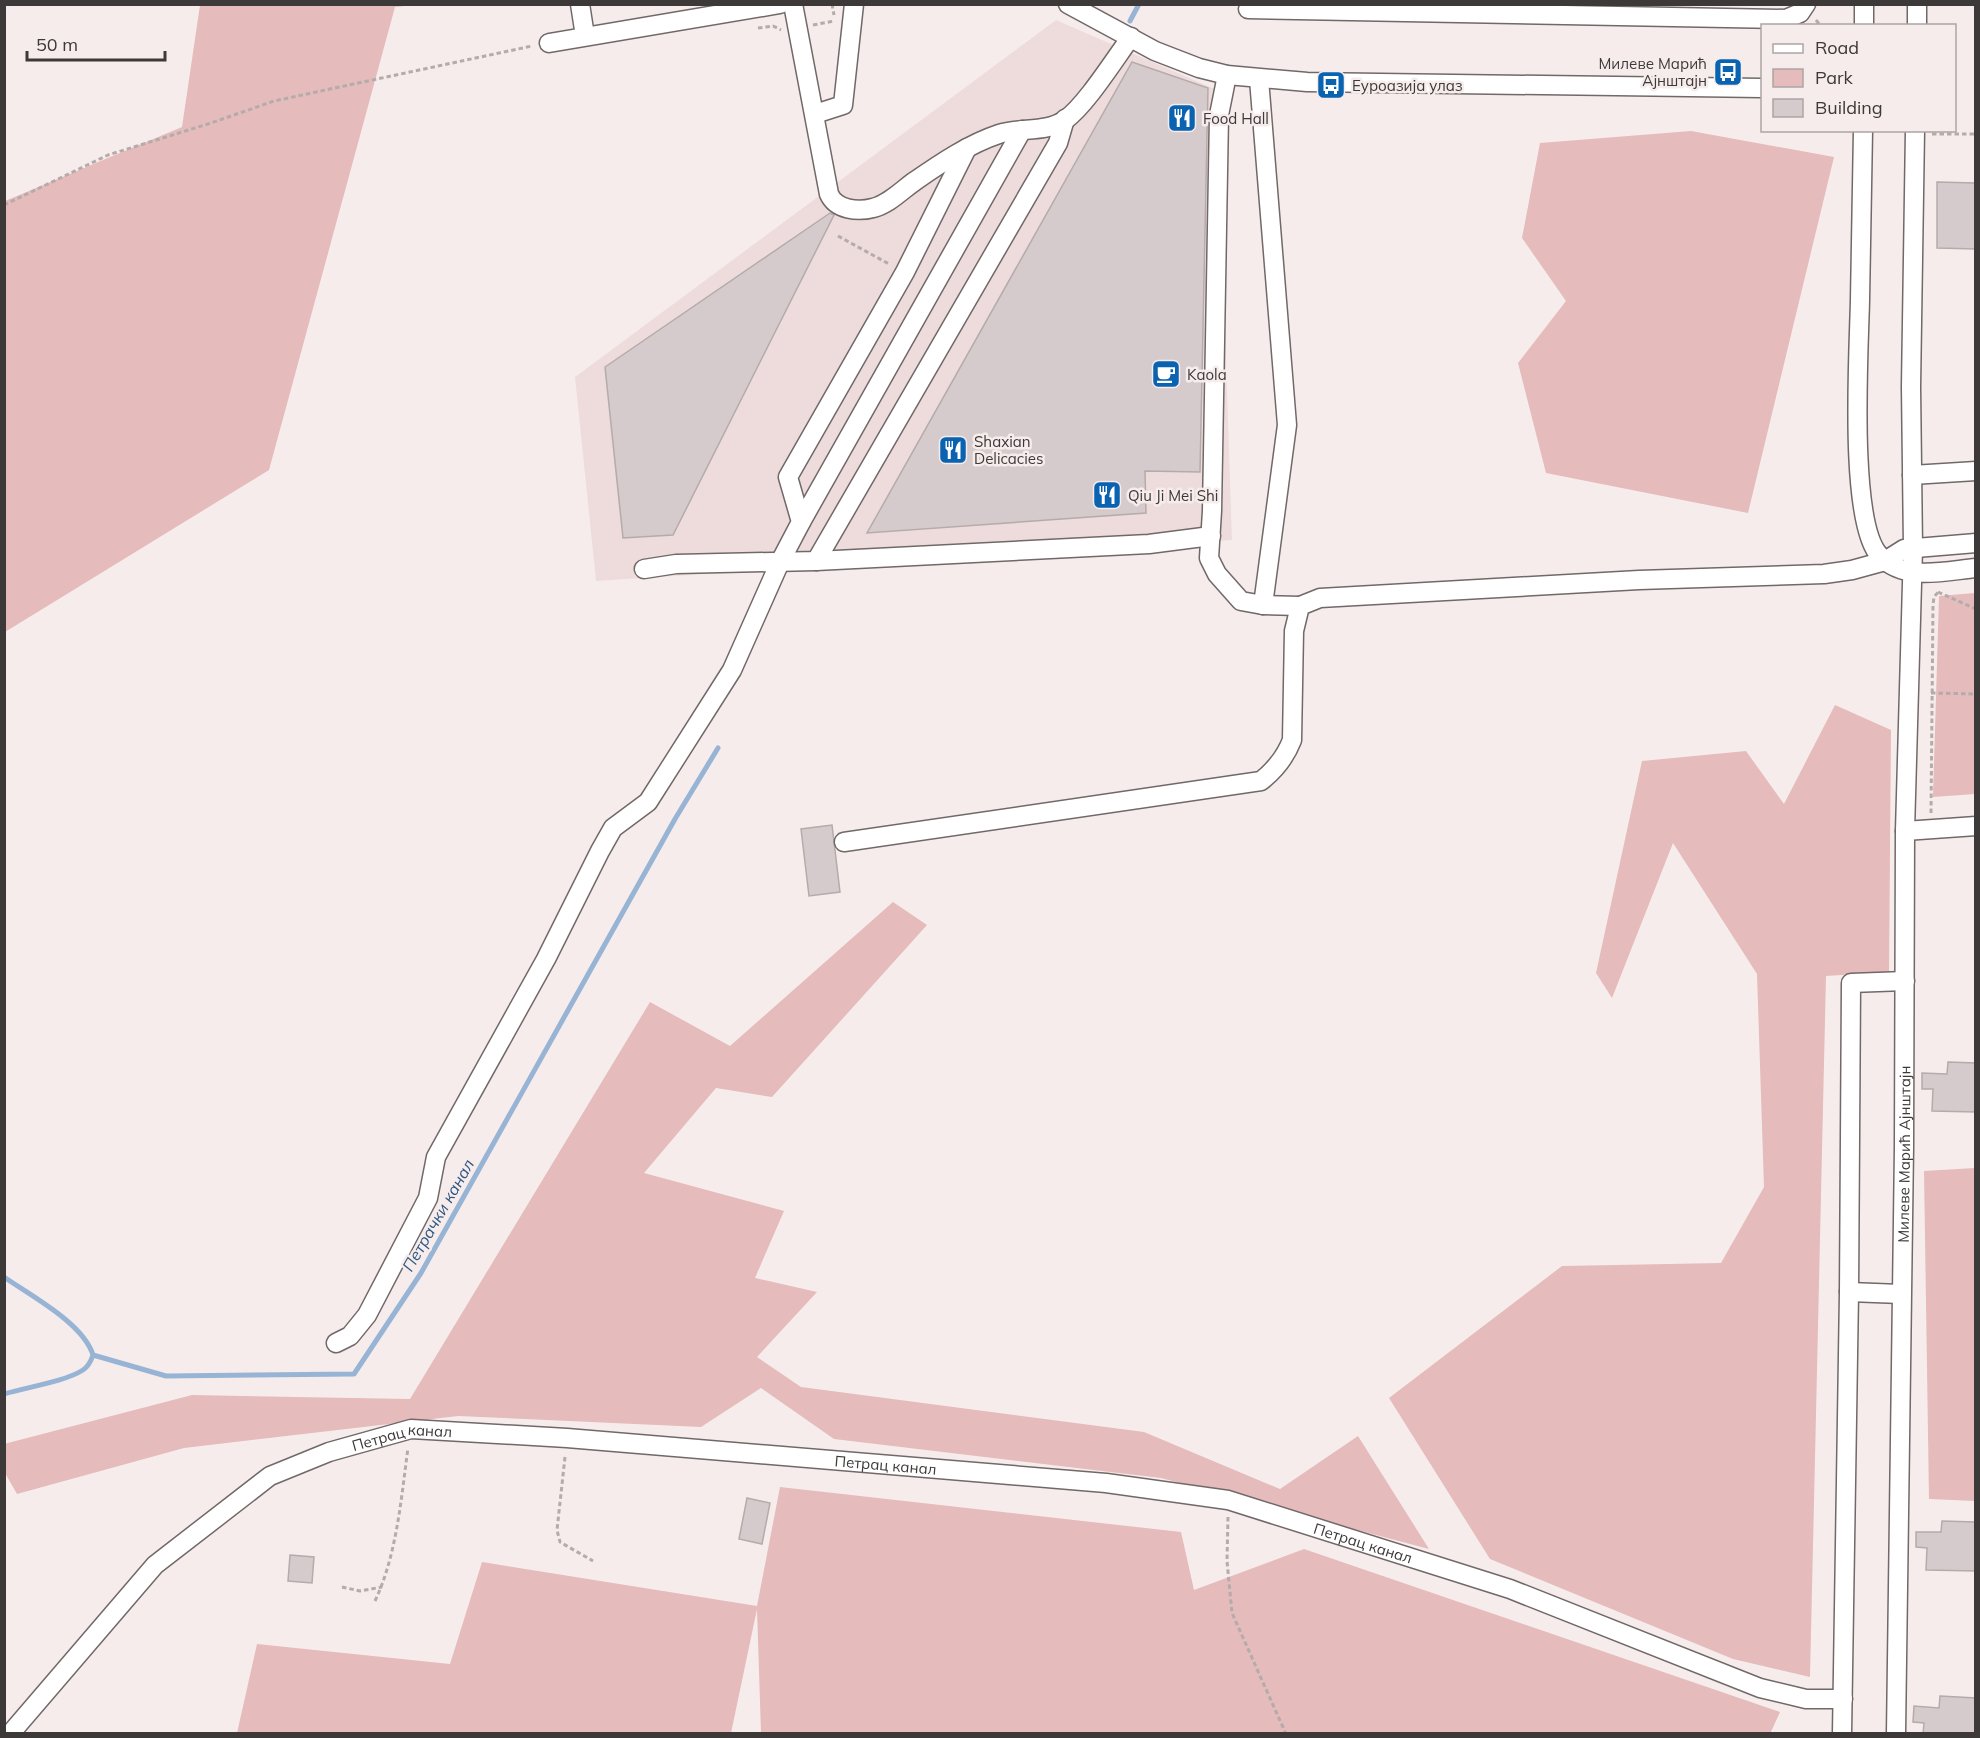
<svg xmlns="http://www.w3.org/2000/svg" width="1980" height="1738" viewBox="0 0 1980 1738" font-family="Mulish,sans-serif">
<style>
.built{fill:#eedcdc}
.green{fill:#e5bbbc}
.lines{fill:none;stroke-linecap:round;stroke-linejoin:round}
.stream{stroke:#98b4d5;stroke-width:5}
.building{fill:#d6cbcc;stroke:#b5abab;stroke-width:1.5}
.minor-casing{stroke:#716868;stroke-width:21}
.path{stroke:#b4abab;stroke-width:3;stroke-dasharray:4.5 3;stroke-linecap:butt}
.minor{stroke:#fff;stroke-width:18}
.labels{text-anchor:middle;dominant-baseline:central;stroke-width:5;stroke-linejoin:round;paint-order:stroke}
.poi-label{font-size:15px;fill:#3d3939;stroke:#f7ecec;text-anchor:start}
.street-label{font-size:15px;fill:#3d3939;stroke:#f7ecec}
.water-label{font-size:16px;font-style:italic;fill:#2e5783;stroke:#f7ecec}
</style>
<rect width="100%" height="100%" fill="#f7ecec"/>
<path class="built" d="M1056,20L1217,90L1232,540L596,581L575,377Z"/>
<path class="green" d="M200,5H415L395,7L269,470L5,632V201L182,127Z
M1691,131L1834,157L1748,513L1546,473L1518,363L1566,301L1522,238L1540,143Z
M1975,593V794L1933,797L1939,596Z
M1835,705L1891,730L1889,972L1826,976L1810,1677L1733,1659L1490,1559L1389,1398L1562,1266L1721,1263L1764,1187L1757,974L1673,843L1612,998L1596,973L1642,761L1746,751L1784,804Z
M893,902L927,925L772,1097L716,1088L644,1173L784,1211L755,1278L817,1292L757,1357L801,1387L1144,1432L1280,1489L1358,1436L1429,1549L1161,1478L834,1439L761,1388L701,1427L458,1416L184,1448L17,1494L5,1473L4,1444L192,1395L410,1399L650,1002L730,1046Z
M1975,1168V1501L1929,1499L1924,1171Z
M780,1487L1181,1532L1194,1590L1304,1549L1780,1712L1770,1734L761,1733L757,1609L731,1733H237L257,1644L450,1664L482,1562L757,1606Z"/>
<g class="lines">
<path class="stream" d="M1130,21L1139,4
M4,1277C31,1296 83,1323 93,1355
M93,1355L166,1376L354,1374L421,1273L675,819L718,748
M4,1394C27,1387 64,1382 83,1370C89,1366 91,1361 93,1355"/>
</g>
<path class="building" d="M1132,62L1208,88L1200,472L1145,471L1146,513L867,533Z
M1937,182L1976,183V249L1937,248Z
M830,213L834,215L673,535L623,538L605,367Z
M832,825L840,892L809,896L801,829Z
M1948,1062L1976,1063V1112L1932,1111L1933,1089H1922V1073L1947,1074Z
M747,1498L770,1503L762,1544L739,1539Z
M1942,1521L1976,1522V1571L1926,1570L1927,1548L1916,1547V1532H1941Z
M290,1555L314,1557L312,1583L288,1581Z
M1940,1696L1976,1698V1734H1923L1924,1723L1913,1722L1914,1706L1939,1708Z"/>
<g class="lines">
<g class="minor-casing">
<g id="minor">
<path d="M580,4L585,36"/>
<path d="M793,4L829,194C836,210 858,212 873,208C889,204 902,190 915,181C941,163 969,144 999,134C1021,127 1046,133 1065,120C1086,105 1114,60 1131,37"/>
<path d="M1068,4L1155,51L1199,68L1227,75L1307,82L1762,88"/>
<path d="M1248,9L1786,19L1800,13L1806,4"/>
<path d="M1864,26V4"/>
<path d="M1917,26V4"/>
<path d="M549,43L780,4"/>
<path d="M1227,75L1219,115L1212,511L1209,558L1217,574L1241,601L1263,605L1300,606"/>
<path d="M1259,79L1287,425L1263,605"/>
<path d="M815,114L843,105L854,4"/>
<path d="M1863,130C1862,187 1861,243 1860,300C1859,349 1848,524 1880,556C1904,582 1944,571 1976,568"/>
<path d="M1912,475L1976,471"/>
<path d="M801,522L1022,130"/>
<path d="M816,561L1058,143L1065,119"/>
<path d="M644,569L676,564L816,561L1149,544L1211,536"/>
<path d="M1905,831L1976,826"/>
<path d="M844,842L1261,781C1275,770 1285,758 1292,740L1294,631L1300,606L1320,598L1639,580L1824,574L1852,570L1885,561L1904,549L1976,543"/>
<path d="M1849,1292L1901,1294"/>
<path d="M336,1343L350,1336L367,1315L428,1198L436,1157L546,959L600,851L613,828L648,802L732,670L780,562L801,522L788,477L905,272L967,148"/>
<path id="s1" d="M10,1734L155,1565L270,1476L329,1452L411,1429L567,1438L1106,1483L1228,1500L1510,1589L1760,1688L1806,1699H1843"/>
<path d="M1842,1734L1849,1292L1851,983L1905,981"/>
<path id="s2" d="M1896,1734L1904,1147L1905,831L1913,548L1911,387L1915,130"/>
</g>
</g>
<path class="path" d="M832,4L834,15
M1816,20L1821,26
M813,25L834,21
M758,28L773,26L781,30
M1932,134H1976
M4,205L108,155L211,123L274,101L532,46
M838,236L889,264
M1938,592L1976,609
M1931,693L1976,694
M1931,813L1933,605L1934,597L1939,591
M565,1457L557,1530L560,1542L593,1561
M1228,1517L1227,1561L1232,1613L1286,1734
M342,1587L360,1591L382,1587
M375,1601C397,1554 401,1499 408,1448"/>
<use href="#minor" class="minor"/>
</g>
<defs>
<g id="bus-square" transform="scale(1.5)"><rect x="-9" y="-9" width="18" height="18" rx="4" fill="#0963b0" stroke="#f7ecec"/><path d="M-5-6H5V4H4V6H2V4H-2V6H-4V4H-5ZM-3.5-4V0h7V-4ZM-3.5 1.2v1.5H-2V1.2ZM2 1.2v1.5H3.5V1.2Z" fill="#fff"/></g>
<g id="restaurant-square" transform="scale(1.5)"><rect x="-9" y="-9" width="18" height="18" rx="4" fill="#0963b0" stroke="#f7ecec"/><path d="M-5-6h1v4h1v-4h1v4h1v-4h1v5L-1.5 .5V6h-2V.5L-5-1ZM5-6V6H3V1.5H1.5Q1.5-4 5-6Z" fill="#fff"/></g>
<g id="cafe-square" transform="scale(1.5)"><rect x="-9" y="-9" width="18" height="18" rx="4" fill="#0963b0" stroke="#f7ecec"/><path d="M-5.5-4.5H6V0H3Q3 3.5 0 3.5H-2.5Q-5.5 3.5-5.5 0ZM3-3.2v2h1.7v-2ZM-6 4.5H4V6H-6Z" fill="#fff"/></g>
</defs>
<g fill-rule="evenodd">
<use href="#bus-square" x="1728" y="72"/>
<use href="#bus-square" x="1331" y="85"/>
<use href="#restaurant-square" x="1182" y="118"/>
<use href="#cafe-square" x="1166" y="374"/>
<use href="#restaurant-square" x="953" y="450"/>
<use href="#restaurant-square" x="1107" y="495"/>
</g>
<g class="labels">
<g class="poi-label">
<text x="1707" y="63" text-anchor="end">Милеве Марић<tspan x="1707" dy="17">Ајнштајн</tspan></text>
<text x="1352" y="85">Еуроазија улаз</text>
<text x="1203" y="118">Food Hall</text>
<text x="1187" y="374">Kaola</text>
<text x="974" y="441">Shaxian<tspan x="974" dy="17">Delicacies</tspan></text>
<text x="1128" y="495">Qiu Ji Mei Shi</text>
</g>
<g class="street-label">
<text stroke="none"><textPath href="#s2" startOffset="580">Милеве Марић Ајнштајн</textPath></text>
<text stroke="none"><textPath href="#s1" startOffset="507">Петрац канал</textPath></text>
<text stroke="none"><textPath href="#s1" startOffset="993">Петрац канал</textPath></text>
<text stroke="none"><textPath href="#s1" startOffset="1479">Петрац канал</textPath></text>
</g>
<g class="water-label">
<text transform="translate(438 1215) rotate(-60)">Петрачки канал</text>
</g>
</g>
<rect width="1980" height="1738" fill="none" stroke="#3d3939" stroke-width="12"/>
<rect x="1761" y="24" width="195" height="108" fill="#f7ecec" stroke="#ada4a4" stroke-width="1.5"/>
<rect x="1773" y="44" width="30" height="9" fill="#ffffff" stroke="#ada4a4" stroke-width="1.5"/>
<text x="1815" y="54" font-size="18" fill="#3d3939">Road</text>
<rect x="1773" y="69" width="30" height="18" fill="#e5bbbc" stroke="#ada4a4" stroke-width="1.5"/>
<text x="1815" y="84" font-size="18" fill="#3d3939">Park</text>
<rect x="1773" y="99" width="30" height="18" fill="#d6cbcc" stroke="#ada4a4" stroke-width="1.5"/>
<text x="1815" y="114" font-size="18" fill="#3d3939">Building</text>
<path d="M27 51v9h138v-9" fill="none" stroke="#3d3939" stroke-width="3"/>
<text x="36" y="51" font-size="18" fill="#3d3939" stroke="#f7ecec" stroke-width="4.5" paint-order="stroke">50 m</text>
</svg>
